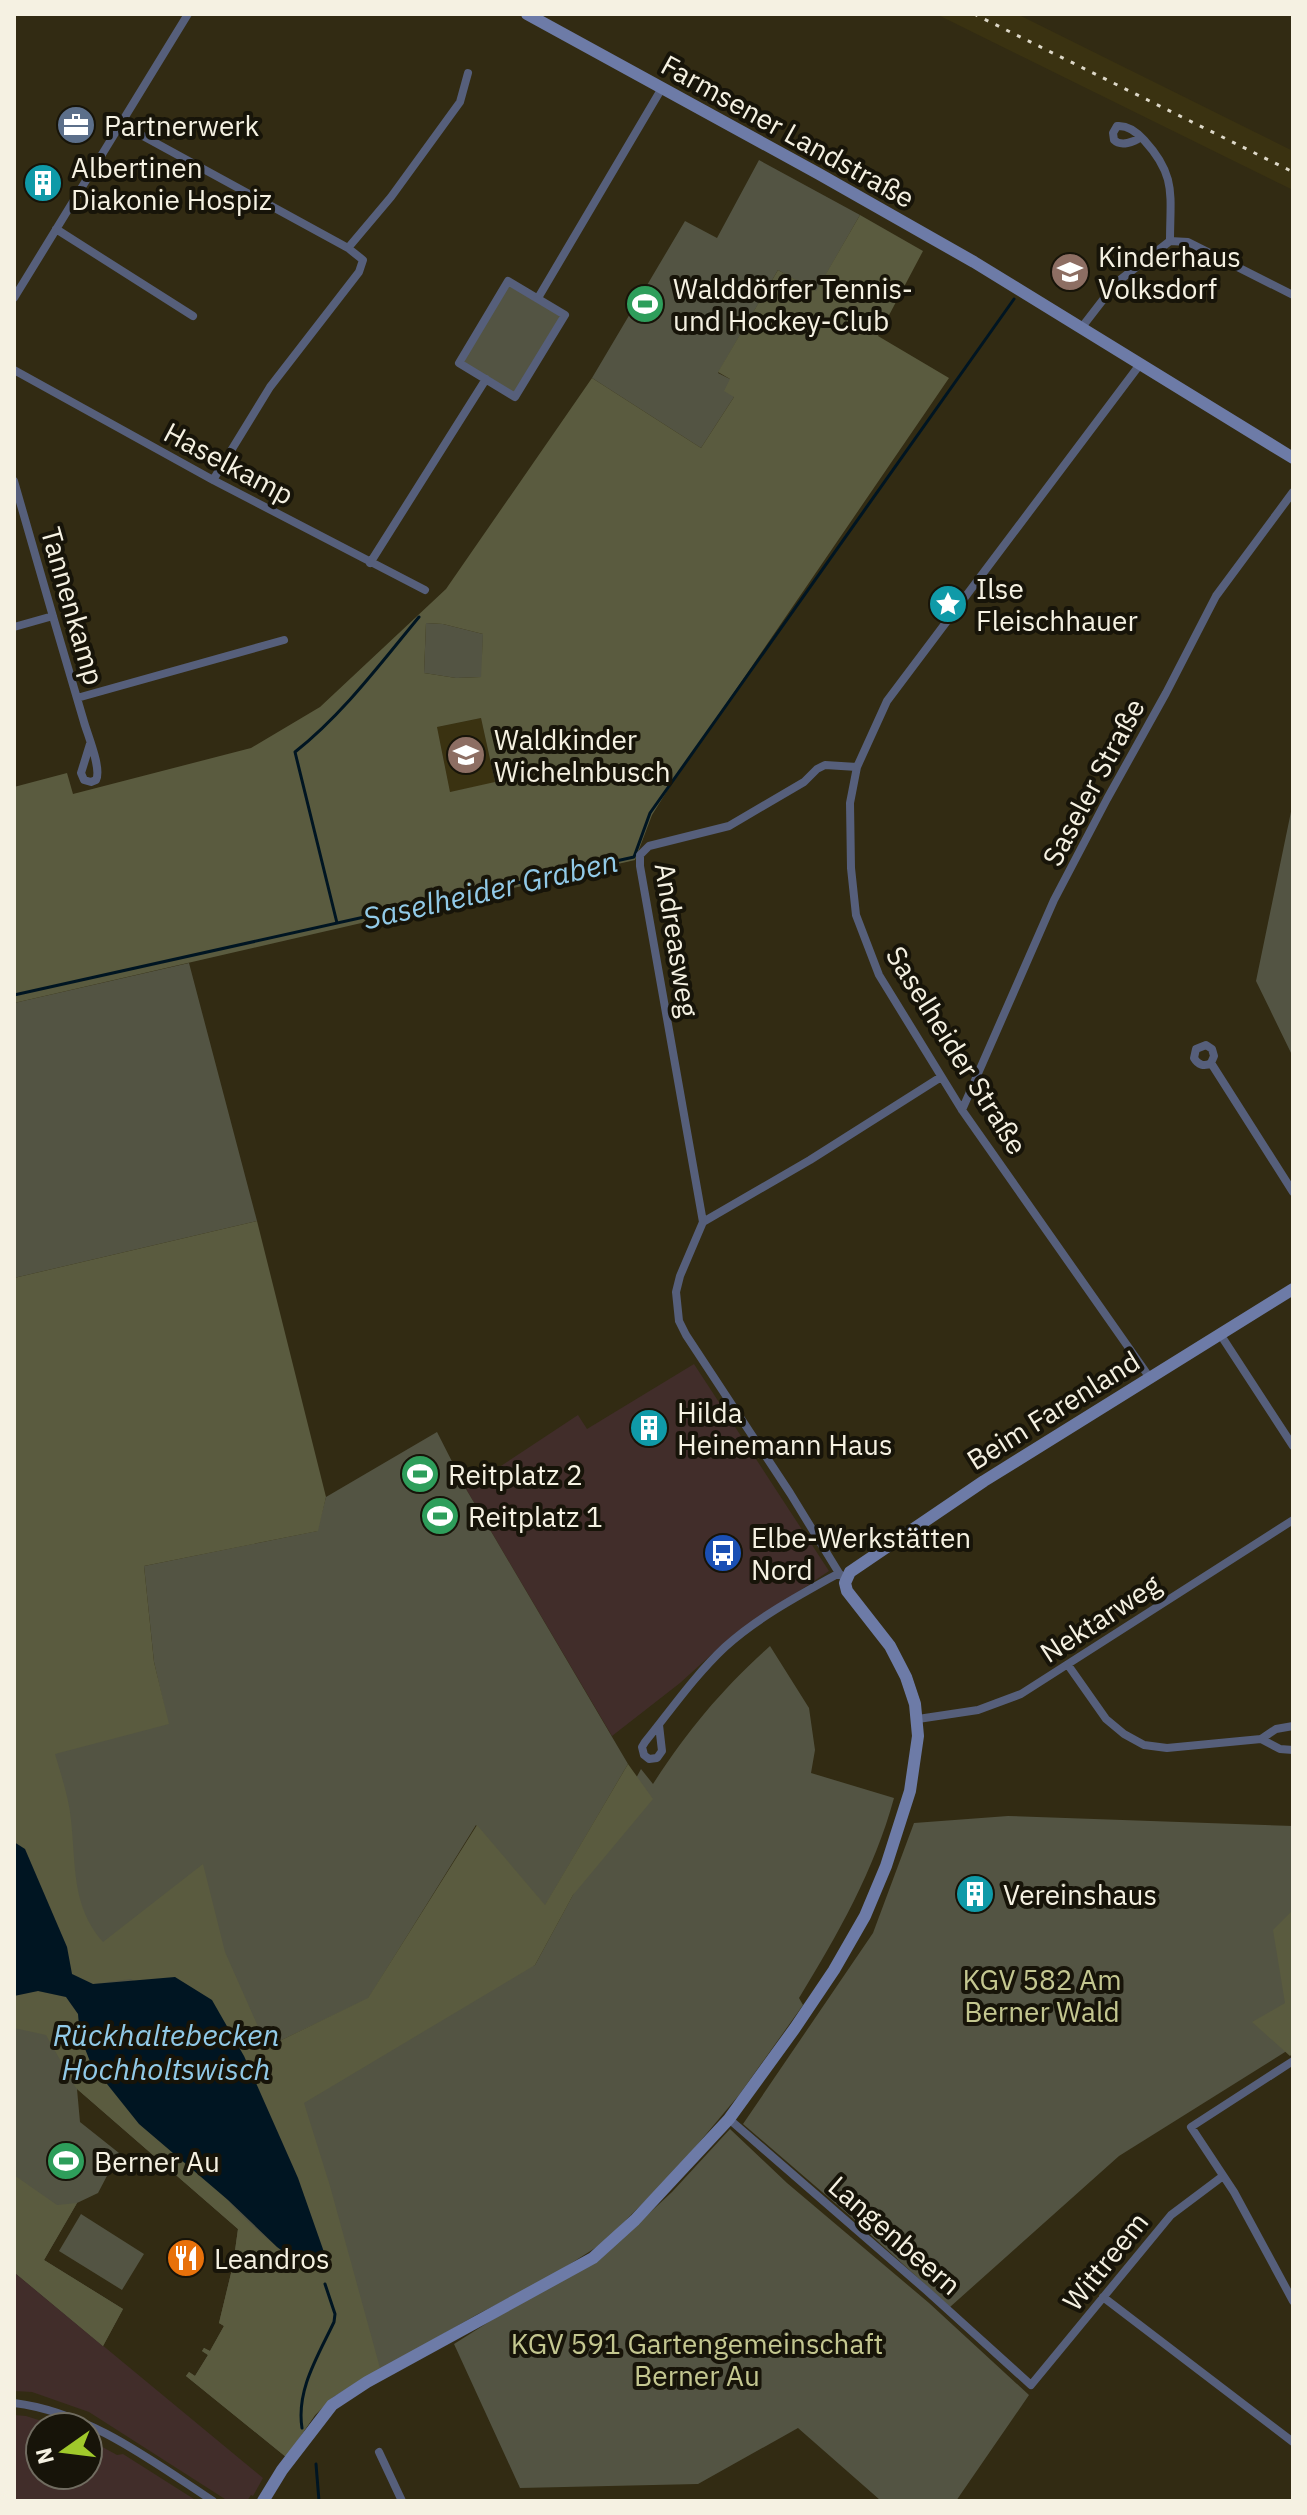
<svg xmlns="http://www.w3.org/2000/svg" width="1307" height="2515" viewBox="0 0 1307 2515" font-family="'IBM Plex Sans',sans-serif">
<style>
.commercial{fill:#412d2a}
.built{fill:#3a3211}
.green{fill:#535443}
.forest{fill:#5a5b3f;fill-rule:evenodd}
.water{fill:#001522}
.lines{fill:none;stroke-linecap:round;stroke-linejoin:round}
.stream{stroke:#001522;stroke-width:3}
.street{stroke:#565f7b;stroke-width:8}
.secondary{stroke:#6d7ba7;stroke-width:12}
.rail{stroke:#ddd8c8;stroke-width:3;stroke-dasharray:4 8;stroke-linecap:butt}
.labels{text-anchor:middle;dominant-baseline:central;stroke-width:8;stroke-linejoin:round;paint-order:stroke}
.poi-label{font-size:28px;fill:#f5f1e2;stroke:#171409;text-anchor:start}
.street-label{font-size:28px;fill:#f5f1e2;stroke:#171409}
.park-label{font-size:28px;fill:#c4c790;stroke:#171409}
.water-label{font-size:30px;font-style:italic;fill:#91cae8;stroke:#171409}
</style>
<rect width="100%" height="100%" fill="#322b13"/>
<path class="commercial" d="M694,1364L829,1571L733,1635L680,1683L612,1736L466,1489L578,1415L587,1429Z
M14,2272L263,2478L253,2496L251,2495L247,2501H228L89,2412L32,2392L14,2391Z
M14,2415L26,2416L61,2427H40V2475H88V2439L117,2455L123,2454L197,2501H14Z"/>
<path class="built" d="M936,14H1017L1293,151V190Z
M481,718L495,783L450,792L437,727Z"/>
<path class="green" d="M759,160L860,215L816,292L778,270L718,373L730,379L734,397L701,448L592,378L685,221L717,238Z
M509,283L562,316L514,395L461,362Z
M426,623L443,624L483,634L482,677L456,678L424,673Z
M1293,802V1057L1256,981Z
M189,963L257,1221L14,1278V1003Z
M437,1432L466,1489L628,1764L545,1906L476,1825L368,1999L267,2047L535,1965L641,1769L653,1784C687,1731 722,1689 770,1646L809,1708L815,1750L811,1773L894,1798C874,1871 838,1934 799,1998L803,2005L739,2095L676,2170L603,2243L548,2278L478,2314L333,2397L315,2415L286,2457L186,2376L189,2372L195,2376L208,2355L202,2351L204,2348L210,2351L224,2326L219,2323L233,2265L238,2229L77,2089L80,2122L119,2153L98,2193L77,2203L44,2260L123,2309L103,2346L14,2272V1728L168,1724L154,1662L144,1566L317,1531L326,1497Z
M1008,1816L1293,1826V2047L1119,2156L950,2307L850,2216L743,2124L873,1933L914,1823Z
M730,2129L787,2183L929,2303L1029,2395L956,2501L880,2500L798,2428L698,2484L520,2488L454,2344L506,2311L600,2259L672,2192Z
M81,2214L144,2254L122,2290L59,2251Z"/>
<path class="forest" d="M860,215L923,251L878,336L949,378L672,783L652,815L635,860L14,1003V787L67,773L73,794L251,748L320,707L446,589L592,378L701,448L734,397L724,391L730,379L718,372L778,270L816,291ZM426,623L443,624L483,634L481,677L456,678L424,673ZM481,718L495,782L450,792L437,727Z
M257,1221L326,1497L318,1531L144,1566L154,1662L169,1724L55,1754C61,1775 69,1798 71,1820C76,1864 71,1906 103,1942L203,1864L225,1952L267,2047L368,1998L477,1825L545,1905L628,1764L653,1799L573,1895L535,1965L304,2103L330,2186L380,2368L333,2397L315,2415L286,2457L186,2376L189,2372L195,2376L208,2355L202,2351L204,2348L210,2351L224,2326L219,2323L233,2265L238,2229L76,2088L46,2035L14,2028V1996L38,1991L66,1997L78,2014L80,2036C115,2074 149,2113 184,2151C224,2195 264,2250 322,2271L325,2255L298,2178L244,2056L131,1979L93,1984L72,1974L67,1947L25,1849L14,1842V1278Z
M1293,1910V2053L1290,2056L1252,2022L1285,2003L1273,1930Z
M14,2175L57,2205L77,2203L44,2260L123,2309L103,2346L14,2272Z"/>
<path class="water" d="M14,1842L25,1849L67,1947L72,1974L93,1984L175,1977L212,2000L244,2056L298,2178L325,2255L322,2272L293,2259L277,2247L228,2200L139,2124L91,2064L80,2036L78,2014L66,1997L38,1991L14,1996Z"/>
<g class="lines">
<path class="stream" d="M337,923L295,752C343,714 380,664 419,617
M14,995L634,857L650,813L1014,299
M302,2428C296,2390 318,2356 334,2322L335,2314L325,2284
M316,2464L319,2501"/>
<path class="street" d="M121,124L348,248
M1141,137C1134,142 1121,147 1114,140L1113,133L1117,126C1128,125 1136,131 1144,140C1177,176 1170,195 1170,241
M56,229L193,316
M508,281L565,315L515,397L459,363Z
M14,298L188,14
M538,298L662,88
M1082,327L1116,283L1170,241L1188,242L1293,295
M1141,363L887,701L857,767L850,803L851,868L856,915L879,975L962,1110L1150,1378
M14,370L213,480L425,590
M213,480L270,387L359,272L363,260L348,248L391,197L460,102L468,73
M14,481C37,561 60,642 84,722C88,736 102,769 96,780L91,782L84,780L81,773L90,744
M370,563L486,379
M14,627L53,616
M77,698L284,640
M1211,1063C1204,1067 1198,1065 1194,1058L1196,1049L1206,1045L1212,1049L1214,1056L1211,1063L1293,1192
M962,1110L1054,900L1107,799L1166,693L1216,596L1293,492
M703,1222L640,866V855L649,846L729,826L804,782L817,769L825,765L857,767
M1220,1334L1293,1446
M845,1579L839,1573L790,1493L686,1335L679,1321L676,1292L680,1276L703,1222L810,1160L941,1077
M1068,1665L1106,1719L1124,1734L1144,1745L1167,1748L1261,1739L1276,1729L1293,1726
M918,1719L978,1710L1021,1694L1293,1520
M659,1725L662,1751L657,1758L649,1759L644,1755L642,1747L645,1742C671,1710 695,1675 725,1647C758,1617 800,1595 839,1573
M1261,1739L1280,1749L1293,1750
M1293,2061L1191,2127L1234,2192L1293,2301
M729,2119L926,2290L1031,2385L1171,2215L1223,2176
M1103,2297L1293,2442
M14,2403C88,2412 152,2461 213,2501
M379,2452L402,2501"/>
<path class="secondary" d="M527,14L819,174L974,262L1293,458
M263,2501L282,2470L332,2405L367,2382L593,2258L635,2220L729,2119L795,2028L834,1970L865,1916L886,1866L910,1791L918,1736L915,1704L906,1677L890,1646L847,1591L845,1583L850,1572L984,1481L1293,1289"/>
<path class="rail" d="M974,14L1293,172"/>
</g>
<defs>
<g id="office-disc" transform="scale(2)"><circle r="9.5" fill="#5c6f8a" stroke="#171409"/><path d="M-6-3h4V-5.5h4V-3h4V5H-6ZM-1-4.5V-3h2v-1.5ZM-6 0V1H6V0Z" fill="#fff"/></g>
<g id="building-disc" transform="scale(2)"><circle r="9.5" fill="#0f9aa8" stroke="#171409"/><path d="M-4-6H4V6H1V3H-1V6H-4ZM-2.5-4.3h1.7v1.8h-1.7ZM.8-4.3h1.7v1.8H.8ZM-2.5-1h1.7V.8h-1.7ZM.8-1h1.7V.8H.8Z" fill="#fff"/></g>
<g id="school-disc" transform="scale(2)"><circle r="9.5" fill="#8d6e63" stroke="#171409"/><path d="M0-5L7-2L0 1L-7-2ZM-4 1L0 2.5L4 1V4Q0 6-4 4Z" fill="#fff"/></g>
<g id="stadium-disc" transform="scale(2)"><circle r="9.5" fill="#2e9e5b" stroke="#171409"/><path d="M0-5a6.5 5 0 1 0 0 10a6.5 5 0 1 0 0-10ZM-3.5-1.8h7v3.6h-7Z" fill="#fff"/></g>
<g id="sight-disc" transform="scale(2)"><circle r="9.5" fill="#0f9aa8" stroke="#171409"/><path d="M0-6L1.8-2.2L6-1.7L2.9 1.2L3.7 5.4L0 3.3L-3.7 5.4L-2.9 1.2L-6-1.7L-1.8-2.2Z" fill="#fff"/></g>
<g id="bus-disc" transform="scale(2)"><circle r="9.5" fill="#1a4fb4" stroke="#171409"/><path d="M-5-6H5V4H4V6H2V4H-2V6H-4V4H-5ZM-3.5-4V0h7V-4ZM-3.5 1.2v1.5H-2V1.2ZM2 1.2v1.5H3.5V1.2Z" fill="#fff"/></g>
<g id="restaurant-disc" transform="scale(2)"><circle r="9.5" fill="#e8710a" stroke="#171409"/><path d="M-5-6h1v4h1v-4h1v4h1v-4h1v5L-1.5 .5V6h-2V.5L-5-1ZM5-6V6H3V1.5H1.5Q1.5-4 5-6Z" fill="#fff"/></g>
</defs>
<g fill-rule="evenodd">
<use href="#office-disc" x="76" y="125"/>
<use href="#building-disc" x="43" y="183"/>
<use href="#school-disc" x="1070" y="272"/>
<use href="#stadium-disc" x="645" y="304"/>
<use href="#sight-disc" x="948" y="604"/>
<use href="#school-disc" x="466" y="755"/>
<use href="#building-disc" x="649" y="1428"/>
<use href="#stadium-disc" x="420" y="1474"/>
<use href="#stadium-disc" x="440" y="1516"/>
<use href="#bus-disc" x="723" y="1553"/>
<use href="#building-disc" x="975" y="1894"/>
<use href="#stadium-disc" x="66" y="2161"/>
<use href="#restaurant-disc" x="186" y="2258"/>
</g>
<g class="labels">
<g class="poi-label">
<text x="104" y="125">Partnerwerk</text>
<text x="71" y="167">Albertinen<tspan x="71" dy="32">Diakonie Hospiz</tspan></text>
<text x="1098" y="256">Kinderhaus<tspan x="1098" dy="32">Volksdorf</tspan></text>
<text x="673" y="288">Walddörfer Tennis-<tspan x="673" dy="32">und Hockey-Club</tspan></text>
<text x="976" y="588">Ilse<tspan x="976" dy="32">Fleischhauer</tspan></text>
<text x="494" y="739">Waldkinder<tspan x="494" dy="32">Wichelnbusch</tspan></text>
<text x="677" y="1412">Hilda<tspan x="677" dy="32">Heinemann Haus</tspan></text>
<text x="448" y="1474">Reitplatz 2</text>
<text x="468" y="1516">Reitplatz 1</text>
<text x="751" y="1537">Elbe-Werkstätten<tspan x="751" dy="32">Nord</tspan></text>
<text x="1003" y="1894">Vereinshaus</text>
<text x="94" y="2161">Berner Au</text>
<text x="214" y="2258">Leandros</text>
</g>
<g class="street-label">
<text transform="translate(788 131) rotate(29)">Farmsener Landstraße</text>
<text transform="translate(229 463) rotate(28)">Haselkamp</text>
<text transform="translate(73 606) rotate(74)">Tannenkamp</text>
<text transform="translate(1093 782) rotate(-62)">Saseler Straße</text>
<text transform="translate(677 940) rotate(81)">Andreasweg</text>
<text transform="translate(957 1050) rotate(58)">Saselheider Straße</text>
<text transform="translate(1053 1410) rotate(-32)">Beim Farenland</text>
<text transform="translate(1100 1618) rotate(-33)">Nektarweg</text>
<text transform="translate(895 2235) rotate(41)">Langenbeern</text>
<text transform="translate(1105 2261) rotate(-51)">Wittreem</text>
</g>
<g class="park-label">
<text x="1042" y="1979">KGV 582 Am<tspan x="1042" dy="32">Berner Wald</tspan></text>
<text x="697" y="2343">KGV 591 Gartengemeinschaft<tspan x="697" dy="32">Berner Au</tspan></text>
</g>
<g class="water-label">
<text transform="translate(490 889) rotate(-13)">Saselheider Graben</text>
<text x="166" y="2034">Rückhaltebecken<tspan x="166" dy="34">Hochholtswisch</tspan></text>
</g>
</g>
<rect width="1307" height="2515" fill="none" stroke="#f5f1e2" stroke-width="32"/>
<g transform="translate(64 2451) rotate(256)"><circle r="38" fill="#171409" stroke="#706c60" stroke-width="2"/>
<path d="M0-6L14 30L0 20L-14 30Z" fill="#a0c92b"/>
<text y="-12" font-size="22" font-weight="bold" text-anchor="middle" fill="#f5f1e2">N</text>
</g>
</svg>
